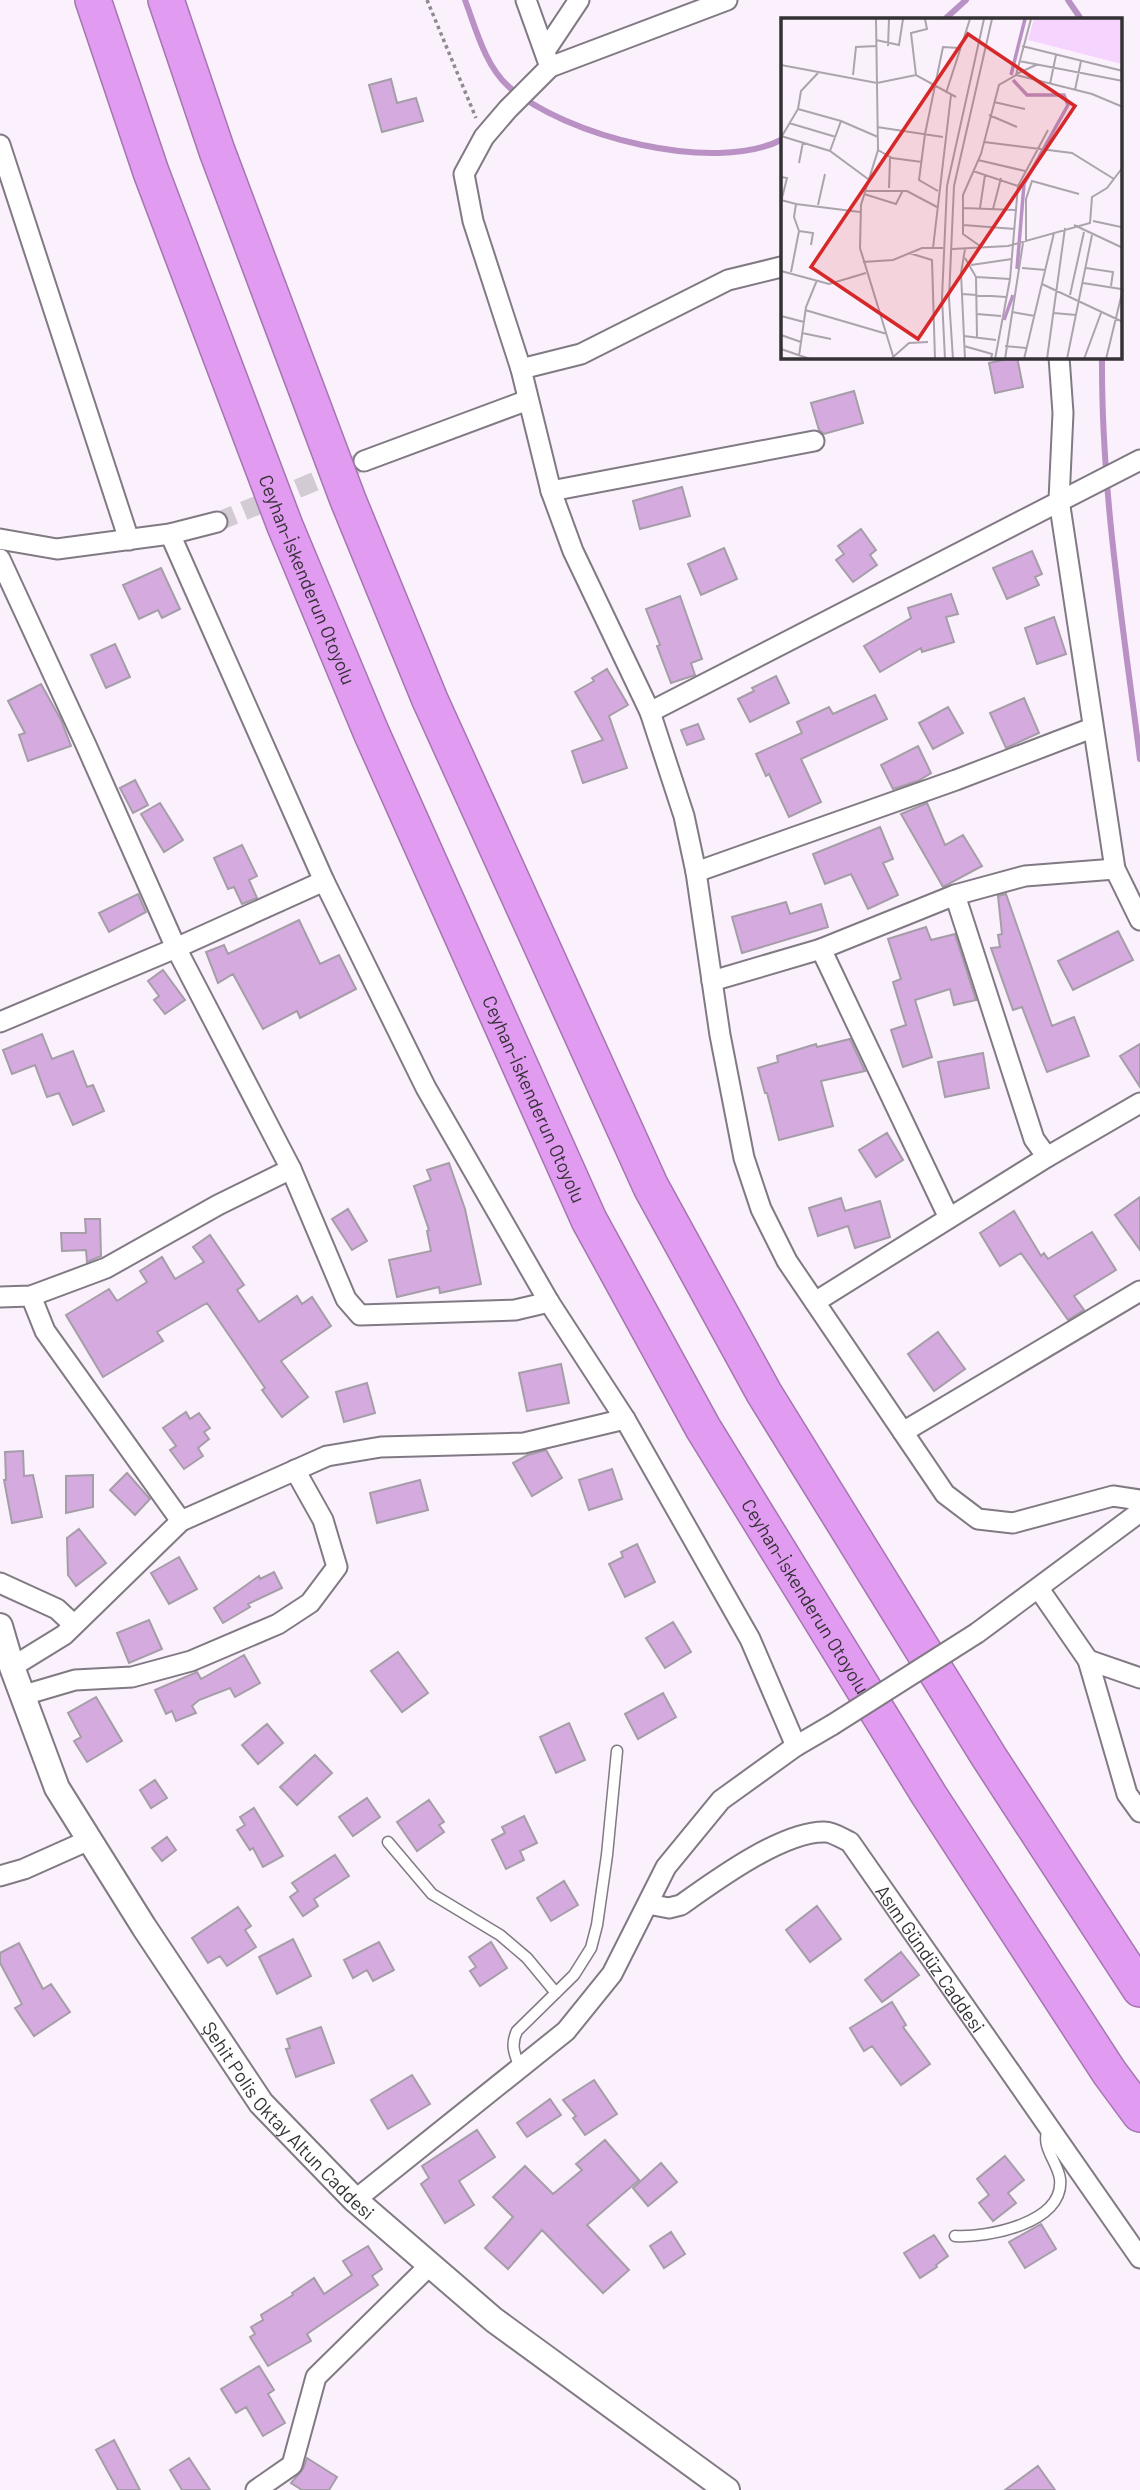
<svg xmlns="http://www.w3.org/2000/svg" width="1140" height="2490" viewBox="0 0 1140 2490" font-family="Barlow,sans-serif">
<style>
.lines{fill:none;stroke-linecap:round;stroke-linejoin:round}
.stream{stroke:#ba91c4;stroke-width:6}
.building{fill:#d5abdf;stroke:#a59da7;stroke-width:2}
.minor-tunnel{stroke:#d2cbd4;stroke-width:19;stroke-dasharray:19 10;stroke-linecap:butt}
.service-casing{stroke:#817983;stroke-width:13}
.minor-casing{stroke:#817983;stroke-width:23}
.tertiary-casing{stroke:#817983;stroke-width:28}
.motorway-casing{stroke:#a476af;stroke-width:38}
.path{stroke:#8f8990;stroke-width:3.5;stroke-dasharray:3.5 3.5;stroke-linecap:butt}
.service{stroke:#fff;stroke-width:10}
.minor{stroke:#fff;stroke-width:19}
.tertiary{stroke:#fff;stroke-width:24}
.motorway{stroke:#e19bf1;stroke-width:35}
.minor-bridge-casing{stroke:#817983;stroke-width:23;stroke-linecap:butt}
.minor-bridge{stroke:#fff;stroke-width:19}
.labels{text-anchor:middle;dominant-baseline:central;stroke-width:6;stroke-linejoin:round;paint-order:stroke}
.street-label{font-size:19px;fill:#343135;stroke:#fff}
.inset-river{fill:none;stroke:#ba91c4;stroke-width:3.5}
.inset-road{fill:none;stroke:#aba4ac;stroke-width:2}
.view{fill:#d62828;fill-opacity:0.15;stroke:#d62828;stroke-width:3.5}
.inset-edge{fill:none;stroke:#343135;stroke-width:3.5}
</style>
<rect width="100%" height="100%" fill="#faf1fc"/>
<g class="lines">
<path class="stream" d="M465,0C476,29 485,65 508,86C564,136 715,175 783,139
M1068,0L1081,19
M945,19L966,0
M1102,357C1101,492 1123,625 1140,759"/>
</g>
<path class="building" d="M391,79L397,103L416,98L423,121L382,132L369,85Z
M1017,357L1023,387L995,393L989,363Z
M854,391L863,423L824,434L819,430L811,403Z
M682,487L690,516L640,529L633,501Z
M861,529L876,550L870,555L877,565L853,582L836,560L844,554L838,546Z
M724,548L737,579L701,595L688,564Z
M1032,551L1042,574L1035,577L1039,585L1007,599L993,568Z
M161,568L180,609L162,618L158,610L139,619L123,585Z
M951,594L958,614L946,617L954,642L922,652L921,648L880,672L864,646L911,618L908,608Z
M680,596L702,659L691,663L695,675L671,683L657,646L660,645L646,609Z
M1054,617L1066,654L1037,664L1025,628Z
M115,644L130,677L106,688L91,655Z
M607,669L628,705L609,716L627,768L583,783L572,751L603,740L575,692L594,681L592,678Z
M776,676L789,703L750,722L738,699L754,691L752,688Z
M41,684L61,720L71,746L28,761L19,735L25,733L8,701Z
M875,695L887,719L801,759L821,802L789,817L769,774L766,776L756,754L802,733L797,722L829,707L833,714Z
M1024,698L1039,733L1006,748L990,713Z
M948,707L963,733L933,749L919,723Z
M698,724L704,739L687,745L681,730Z
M918,746L931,773L918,781L893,789L881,765Z
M135,780L148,805L133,813L120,788Z
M160,803L183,840L164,852L141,814Z
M927,803L945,845L963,835L982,866L943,887L901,814Z
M880,827L893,859L883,863L898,895L868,909L851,874L825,884L813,854Z
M242,845L257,876L249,880L257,898L242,904L234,887L228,889L214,858Z
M138,894L146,912L109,932L99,913Z
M1006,894L1052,1026L1074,1017L1089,1056L1047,1072L1022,1007L1013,1010L991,948L1000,947L998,935L1002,934L998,896Z
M786,902L790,914L821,904L828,927L742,953L732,917Z
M299,920L320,964L339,955L356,989L300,1018L297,1011L263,1029L233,974L218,983L206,952L224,945L228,954Z
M926,927L931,940L955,934L976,1000L954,1005L950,989L915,1000L932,1057L903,1067L891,1030L906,1025L893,982L901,979L888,939Z
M1118,931L1133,960L1073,990L1058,961Z
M163,970L185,1000L165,1014L154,1000L159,996L148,981Z
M42,1034L52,1059L73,1051L87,1087L93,1085L104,1111L73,1125L59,1093L47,1097L35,1065L12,1074L3,1050Z
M850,1039L865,1071L821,1081L833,1126L779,1140L767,1093H765L758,1068L778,1062L777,1056L816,1044L817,1047Z
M1140,1044V1087L1120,1056Z
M983,1053L989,1088L945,1097L938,1062Z
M887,1133L903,1160L876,1177L859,1150Z
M449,1163L465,1209L481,1284L440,1293L439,1287L397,1297L389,1260L431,1251L427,1231L429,1230L414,1186L431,1180L427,1170Z
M1140,1197V1250L1115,1215Z
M841,1198L845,1211L880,1201L890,1237L855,1248L848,1226L818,1236L809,1208Z
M348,1209L367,1241L352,1250L332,1219Z
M1014,1211L1041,1256L1044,1253L1048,1259L1092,1232L1116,1270L1074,1296L1084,1310L1068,1320L1021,1253L1000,1266L980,1233Z
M85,1219H100L101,1256L87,1262L86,1250L62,1251L61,1233H86Z
M210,1235L244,1285L237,1290L259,1322L297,1296L302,1304L312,1297L331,1326L281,1361L308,1397L282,1417L262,1390L265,1388L207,1303L157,1332L163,1341L103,1377L66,1315L109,1289L117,1301L147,1282L140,1271L162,1257L175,1279L204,1262L193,1247Z
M938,1332L965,1369L934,1391L908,1354Z
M561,1364L569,1403L527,1411L519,1373Z
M367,1383L375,1413L344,1422L336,1392Z
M186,1412L190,1419L199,1413L210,1428L204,1432L209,1439L198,1448L203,1456L184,1469L170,1450L176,1446L163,1428Z
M546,1450L562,1478L532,1496L513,1463L528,1455Z
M23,1451L24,1476L33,1475L42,1517L12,1523L4,1480H6L5,1452Z
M612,1469L622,1499L589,1510L579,1480Z
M127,1473L150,1499L135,1515L110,1490Z
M93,1475V1507L66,1513V1476Z
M420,1480L428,1510L377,1523L370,1493Z
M79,1529L106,1563L76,1586L68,1575L67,1538Z
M637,1544L655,1582L625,1597L609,1564L623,1557L621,1552Z
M179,1557L197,1589L169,1604L151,1573Z
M274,1572L282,1588L248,1604L250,1607L223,1623L214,1608L259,1576L260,1579Z
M149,1620L162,1649L129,1663L117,1633Z
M673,1622L691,1652L665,1668L646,1638Z
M398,1652L428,1693L402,1712L371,1671Z
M244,1655L260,1683L235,1697L230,1688L199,1700L192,1706L196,1713L176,1721L172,1711L166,1714L155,1690L197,1672L201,1679Z
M663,1693L676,1717L638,1739L625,1714Z
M96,1697L122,1741L87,1762L74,1741L81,1737L68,1713Z
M569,1723L585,1760L556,1773L540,1737Z
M267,1724L283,1743L258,1764L242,1745Z
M315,1755L332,1773L297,1805L280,1787Z
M155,1780L167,1798L151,1808L140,1790Z
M367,1798L380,1817L353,1836L339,1817Z
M429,1800L444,1822L439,1825L444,1832L417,1851L397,1822Z
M254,1808L283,1856L263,1867L253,1848L250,1850L237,1830L245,1825L240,1817Z
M524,1816L537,1843L520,1851L524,1860L506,1869L492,1840L505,1833L502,1827Z
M167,1837L176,1850L162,1861L152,1848Z
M335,1855L349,1876L314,1899L318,1906L303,1916L290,1897L298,1891L292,1883Z
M564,1881L578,1905L551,1921L537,1898Z
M817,1906L841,1939L810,1962L786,1930Z
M238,1907L251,1926L245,1930L256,1947L227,1966L220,1956L208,1963L192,1938Z
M293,1939L311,1976L277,1994L259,1957Z
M379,1942L394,1970L373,1981L367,1970L353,1978L344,1960Z
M491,1942L507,1968L480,1986L470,1971L476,1967L469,1957Z
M19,1943L43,1989L51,1984L70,2012L34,2036L15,2008L22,2004L0,1963V1953Z
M901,1952L919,1975L882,2002L865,1980Z
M892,2002L906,2025L903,2027L930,2064L901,2085L872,2046L864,2051L850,2028Z
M321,2027L334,2063L296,2077L286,2049L290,2048L287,2039Z
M412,2075L430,2104L388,2129L371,2100Z
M594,2080L617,2114L585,2135L573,2118L576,2116L563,2100Z
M550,2099L561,2115L527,2137L517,2123Z
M477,2130L495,2157L459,2181L474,2205L445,2223L421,2184L429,2178L422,2166Z
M605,2140L639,2180L587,2225L629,2270L603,2293L542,2230L508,2269L485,2248L513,2217L493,2197L525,2166L553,2194L582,2170L576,2164Z
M1005,2156L1024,2180L1008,2193L1016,2203L993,2221L979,2203L989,2195L977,2179Z
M661,2163L677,2182L648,2206L633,2188Z
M1041,2224L1056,2249L1025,2268L1009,2242Z
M671,2232L685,2254L664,2268L650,2246Z
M934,2235L948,2256L936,2265L937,2267L920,2278L904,2253Z
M368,2246L382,2269L372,2276L378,2285L307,2334L311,2341L268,2366L250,2337L255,2334L251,2327L263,2320L261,2315L293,2295L292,2293L314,2278L324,2294L352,2275L343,2261Z
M259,2366L274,2390L268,2394L285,2423L263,2436L246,2407L236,2413L221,2389Z
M114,2440L140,2490H118L96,2450Z
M189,2458L210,2490H182L170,2470Z
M307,2458L337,2477L329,2490H302L291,2483L303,2469Z
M1038,2466L1055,2490H1005Z"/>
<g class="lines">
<path class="minor-tunnel" d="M217,522L364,461"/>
<g class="service-casing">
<path id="service" d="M388,1842L432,1894L500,1935L527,1958L556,1993
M520,2068C515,2055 510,2045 517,2031L574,1975L591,1948L597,1925L607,1855L617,1751
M955,2236C987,2238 1065,2223 1060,2179C1058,2162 1039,2145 1049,2128"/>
</g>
<g class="minor-casing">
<g id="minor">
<path d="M526,0L550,67L508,109L484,137L464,174L473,221L521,369L551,491L573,551L650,712L684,816L696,872L720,1035L744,1158L761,1209L787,1261L945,1494L978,1519L1013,1523L1113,1496L1140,1500"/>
<path d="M545,51L579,0"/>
<path d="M550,67L727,0"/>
<path d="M0,145L129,540"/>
<path d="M1059,357L1063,413L1059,500L1115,869L1140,920"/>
<path d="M521,369L581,354L728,280L781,267"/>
<path d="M364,461L528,400"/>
<path d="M551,491L814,441"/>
<path d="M170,534L324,881L426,1088L549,1302L625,1419L750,1639L796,1746"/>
<path d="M0,539L57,549L170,534L217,522"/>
<path d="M0,559L86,745L176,948L291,1169L346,1299L360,1315L515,1310L549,1302"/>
<path d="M650,712L1140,460"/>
<path d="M696,872L956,780L1092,728"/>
<path d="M955,895L1034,1139L1047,1157"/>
<path d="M821,949L949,1218"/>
<path d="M712,981L821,949L955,895L1025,876L1115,869"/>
<path d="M0,1022L176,948L324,881"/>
<path d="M31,1296L45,1331L181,1521"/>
<path d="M0,1297L31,1296L106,1268L218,1205L291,1169"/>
<path d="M815,1302L1047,1157L1140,1103"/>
<path d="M903,1432L1140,1291"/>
<path d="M0,1583L57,1609L73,1624"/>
<path d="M1039,1589L1088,1660L1127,1794L1140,1812"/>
<path d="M977,1633L1140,1512"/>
<path d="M1088,1660L1140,1678"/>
<path d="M12,1667L64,1635L181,1521L327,1456L381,1447L524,1443L625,1419"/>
<path d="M24,1695L75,1680L132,1677L191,1661L278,1624L310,1603L337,1567L323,1520L295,1470"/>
<path d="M0,1876L24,1869L89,1840"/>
<path id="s1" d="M648,1904L669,1908L681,1905C716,1880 783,1831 825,1832C833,1832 843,1839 850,1842L1140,2258"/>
<path d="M355,2200L566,2031L612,1974L666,1867L721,1800L796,1746L832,1725"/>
<path d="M256,2490L292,2465L316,2377L430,2265"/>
</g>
</g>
<g class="tertiary-casing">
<g id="tertiary">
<path id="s2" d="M0,1626L12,1667L57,1788L144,1927L261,2103L355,2200L494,2320L727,2490"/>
</g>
</g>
<g class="motorway-casing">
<g id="motorway">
<path id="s3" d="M93,0L151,172L285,526L371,732L589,1220L703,1428L929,1795L1109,2072L1140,2114"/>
<path d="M166,0L217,151L348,500L430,700L651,1187L764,1393L989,1757L1140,1989"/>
</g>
</g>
<path class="path" d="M427,0L476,118"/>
<use href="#service" class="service"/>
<use href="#minor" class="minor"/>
<use href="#tertiary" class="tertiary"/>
<use href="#motorway" class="motorway"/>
<g class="minor-bridge-casing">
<path id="minor-bridge" d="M832,1725L977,1633"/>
</g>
<use href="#minor-bridge" class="minor-bridge"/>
</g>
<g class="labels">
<g class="street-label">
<text stroke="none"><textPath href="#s3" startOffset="618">Ceyhan-İskenderun Otoyolu</textPath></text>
<text stroke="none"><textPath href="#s3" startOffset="1185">Ceyhan-İskenderun Otoyolu</textPath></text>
<text stroke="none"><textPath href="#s3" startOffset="1752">Ceyhan-İskenderun Otoyolu</textPath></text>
<text stroke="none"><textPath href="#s1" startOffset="366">Asım Gündüz Caddesi</textPath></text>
<text stroke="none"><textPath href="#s2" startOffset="578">Şehit Polis Oktay Altun Caddesi</textPath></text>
</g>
</g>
<g transform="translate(781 18)">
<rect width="341" height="341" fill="#faf1fc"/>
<path d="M253,1H341V46L247,22Z" fill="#f5d4fd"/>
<path class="inset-river" d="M230,57L244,1M232,62L246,77H283L287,87L243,166L236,251M223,302L232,277"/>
<path class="inset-road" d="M95,1L97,132L80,187L79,230L113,341M95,22L118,27L122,1M107,28L108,1M241,28L342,53M238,43L342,63M0,47L96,65L135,57L175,79M235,56L255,47M72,57L75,29L95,28M135,57L130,15L146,11L144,1M235,57L311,76L342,89M269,66L275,37M294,72L300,43M165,75L189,1M213,84L244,91M17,91L60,103L49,133M208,97L236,109M60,103L97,119M8,105L55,119M96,109L162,119M0,118L49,133L87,161M1,118L17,91L20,73L37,55M203,124L291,135L333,161M97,132L111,140L141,144M197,142L244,153M18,145L22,124M192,153L237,168M0,159L6,160L0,184M108,170L109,140M84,173H126L156,189M157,173L138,162L144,116L162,29L178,30M83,176L115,186L122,172M0,182L15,186L13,199L18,213L10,254M15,186L79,194M37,187L44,156M182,190L234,192M199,190L204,157M212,191L220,160M312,203L340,209M182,207L234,211M293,207L342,230M18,213L32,215L30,227M245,223V181L251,163L298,176M199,228L182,216V177L200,136L218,67L235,57L250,1M152,230L170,77M171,231L227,228L309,205L311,179L326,170L342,149M128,235L151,242L154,341M184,240L195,259L196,319M82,244L112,242L141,230H162M190,247L231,241M241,250L265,252M305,250L332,254L330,268M0,253L48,266L85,255M195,259L229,261M302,265L340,271M261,266L342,304M181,276L225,279M289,277L303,214M24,292L106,316M231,294L254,298M273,295L295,297M196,296L220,298M0,298L23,304M21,315L50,321M0,317L20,324M183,318L215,322M183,328L211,336L210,341M224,328L245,330M0,331L29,341M18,338L25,289L36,262M111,340L128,325L147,324M164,341L161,280L166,168L203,1M172,341L168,280L173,168L211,1M184,341L180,255L184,231M214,341L229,261L237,168L267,112M224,341L242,225M243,341L273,215M266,341L284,210M286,341L311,217M303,341L320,295M325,341L342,271"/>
<path class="view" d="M187,16L294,88L137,321L30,249Z"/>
<rect width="341" height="341" class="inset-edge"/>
</g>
</svg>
